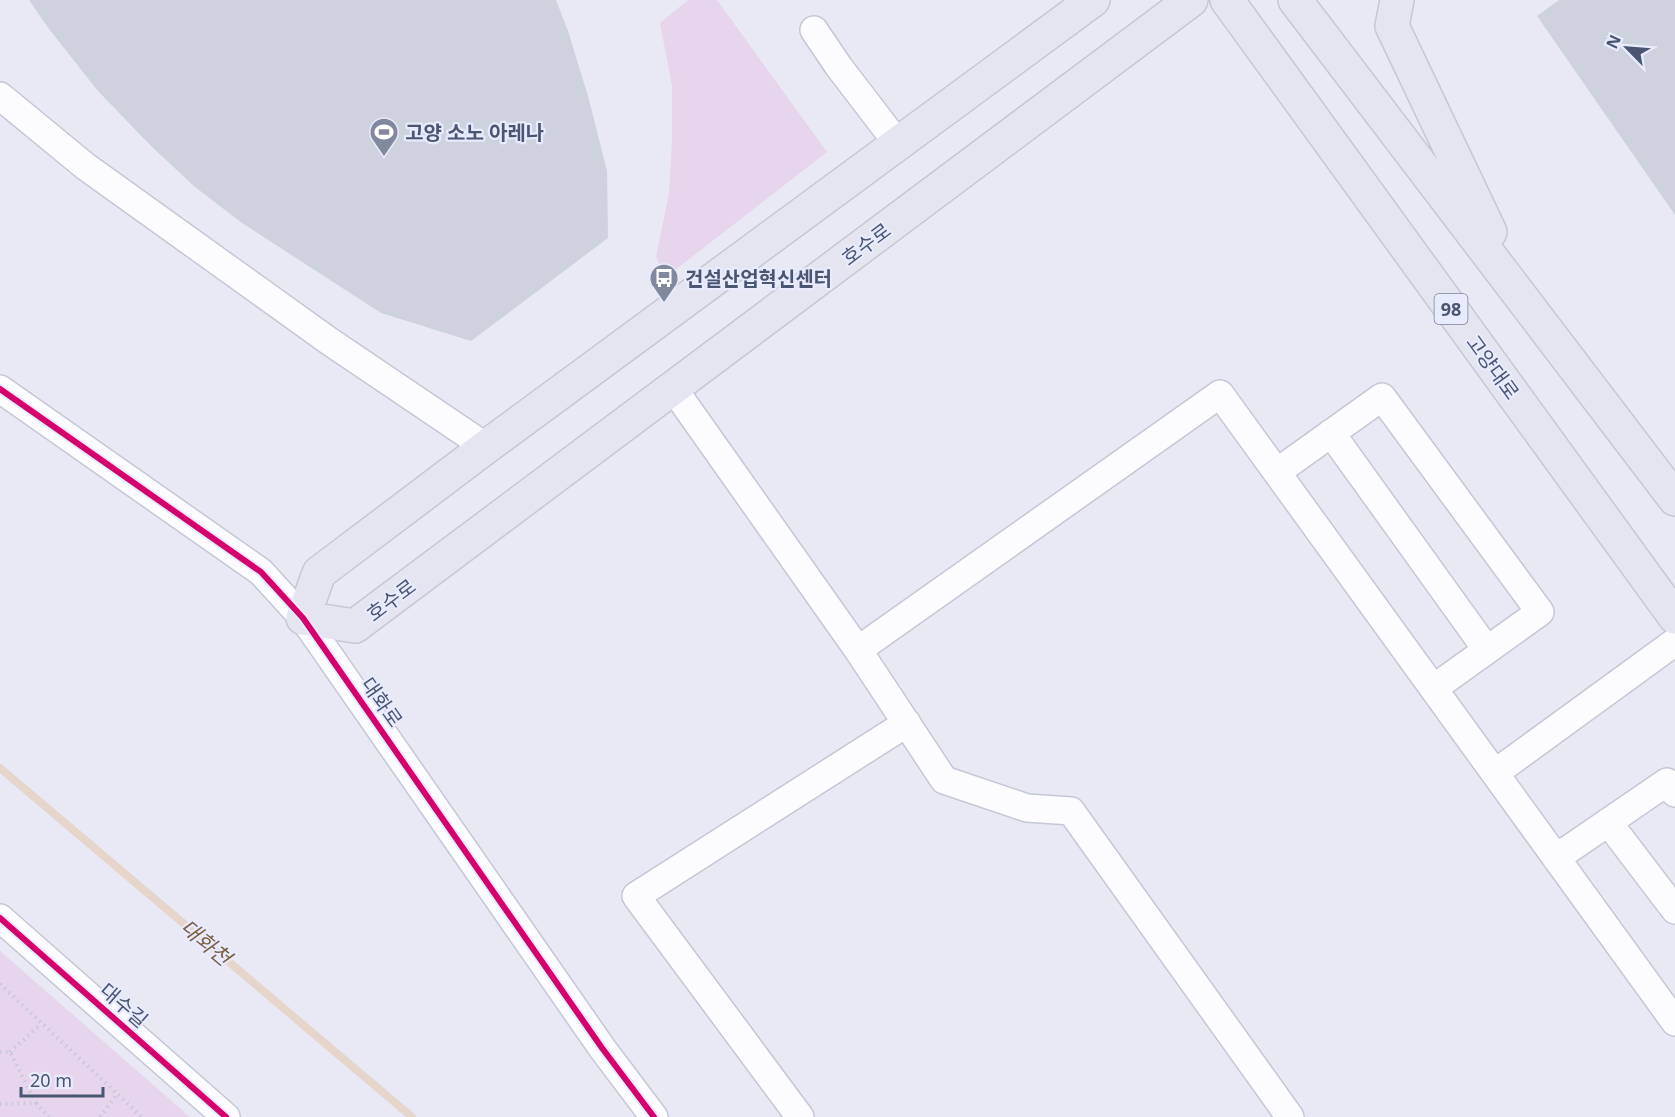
<svg xmlns="http://www.w3.org/2000/svg" width="1675" height="1117" viewBox="0 0 1675 1117" font-family="'Noto Sans','Noto Sans KR',sans-serif">
<style>
.green{fill:#e7d4ed}
.lines{fill:none;stroke-linecap:round;stroke-linejoin:round}
.stream{stroke:#e5d5ca;stroke-width:8}
.building{fill:#ced1de}
.minor-casing{stroke:#c4c7d4;stroke-width:30}
.major-casing{stroke:#c5c8d4;stroke-width:36}
.path{stroke:#c7cad3;stroke-width:4;stroke-dasharray:1.5 4.5;stroke-linecap:butt}
.minor{stroke:#fcfcfe;stroke-width:27}
.major{stroke:#e5e5f1;stroke-width:33}
.cycleway-casing{stroke:#e8eafe;stroke-width:10}
.cycleway{stroke:#d6006c;stroke-width:6}
.labels{text-anchor:middle;dominant-baseline:central;stroke-width:4.5;stroke-linejoin:round;paint-order:stroke}
.shield{fill:#e8eafe;stroke:#79829b;stroke-width:1.5}
.shield-label{font-size:18px;font-weight:bold;fill:#4a5671}
.poi-label{font-size:20px;font-weight:bold;fill:#4a5671;stroke:#e8eafe;text-anchor:start}
.street-label{font-size:20px;fill:#4a5671;stroke:#e8eafe}
.water-label{font-size:21px;font-style:italic;fill:#7d6042;stroke:#e8eafe}
</style>
<rect width="100%" height="100%" fill="#e9e9f5"/>
<path class="green" d="M688,0H717L827,152L666,277L656,257L669,193L672,139V86L660,23Z
M0,951L190,1117H0Z"/>
<g class="lines">
<path class="stream" d="M0,768L412,1117"/>
</g>
<path class="building" d="M29,0H556L568,31L588,96L607,171L608,238L471,341L381,313L242,223L195,187L151,146L98,91L49,29Z
M1559,0H1675V215L1537,16Z"/>
<g class="lines">
<g class="minor-casing">
<path id="minor" d="M814,30L839,67L898,144
M0,96L85,166L329,341L486,447
M673,388L858,650L1220,394L1675,1022
M0,389L261,572L303,618L602,1048L654,1117
M1331,433L1487,650
M1277,472L1382,397L1540,612L1434,688
M858,650L944,780L1027,808L1071,811L1290,1117
M1495,773L1675,642
M1608,822L1675,910
M1556,858L1667,782L1675,793
M0,918L226,1117
M800,1117L636,896L907,723"/>
</g>
<g class="major-casing">
<path id="major" d="M1093,0L486,447L319,573L303,618L355,626L1191,0
M1227,0L1675,617
M1295,0L1675,499
M1397,0L1392,26L1490,232"/>
</g>
<path class="path" d="M0,984L142,1117
M0,1052H10L36,1103L0,1104
M10,1052L41,1024
M36,1103L49,1117
M100,1117L118,1093"/>
<use href="#minor" class="minor"/>
<use href="#major" class="major"/>
<g class="cycleway-casing">
<path id="cycleway" d="M0,389L261,572L303,618L602,1048L654,1117
M0,918L226,1117"/>
</g>
<use href="#cycleway" class="cycleway"/>
</g>
<defs>
<g id="stadium-pin" transform="scale(1.5)"><path d="M0 17L-7.5 6A9.5 9.5 0 1 1 7.5 6Z" fill="#82899f" stroke="#e8eafe"/><path d="M0-5a6.5 5 0 1 0 0 10a6.5 5 0 1 0 0-10ZM-3.5-1.8h7v3.6h-7Z" fill="#fff"/></g>
<g id="bus-pin" transform="scale(1.5)"><path d="M0 17L-7.5 6A9.5 9.5 0 1 1 7.5 6Z" fill="#82899f" stroke="#e8eafe"/><path d="M-5-6H5V4H4V6H2V4H-2V6H-4V4H-5ZM-3.5-4V0h7V-4ZM-3.5 1.2v1.5H-2V1.2ZM2 1.2v1.5H3.5V1.2Z" fill="#fff"/></g>
</defs>
<g fill-rule="evenodd">
<use href="#stadium-pin" x="384" y="132"/>
<use href="#bus-pin" x="664" y="278"/>
</g>
<g class="labels">
<rect class="shield" x="1434.5" y="294" width="33" height="30" rx="4.5"/>
<g class="shield-label">
<text x="1451" y="309">98</text>
</g>
<g class="poi-label">
<text x="405" y="132">고양 소노 아레나</text>
<text x="685" y="278">건설산업혁신센터</text>
</g>
<g class="street-label">
<text transform="translate(866 244) rotate(-37)">호수로</text>
<text transform="translate(1493 367) rotate(54)">고양대로</text>
<text transform="translate(391 600) rotate(-37)">호수로</text>
<text transform="translate(382 702) rotate(55)">대화로</text>
<text transform="translate(124 1005) rotate(41)">대수길</text>
</g>
<g class="water-label">
<text transform="translate(206 942) rotate(40)">대화천</text>
</g>
</g>
<g transform="translate(1627 48) rotate(295)" stroke="#e8eafe" stroke-width="4.5" paint-order="stroke">
<path d="M0-4.5L10 22L0 15L-10 22Z" fill="#4a5671"/>
<text y="-9" font-size="16" font-weight="bold" text-anchor="middle" fill="#4a5671">N</text>
</g>
<path d="M21 1087v9h82v-9" fill="none" stroke="#4a5671" stroke-width="3"/>
<text x="30" y="1087" font-size="18" fill="#4a5671" stroke="#e8eafe" stroke-width="4.5" paint-order="stroke">20 m</text>
</svg>
